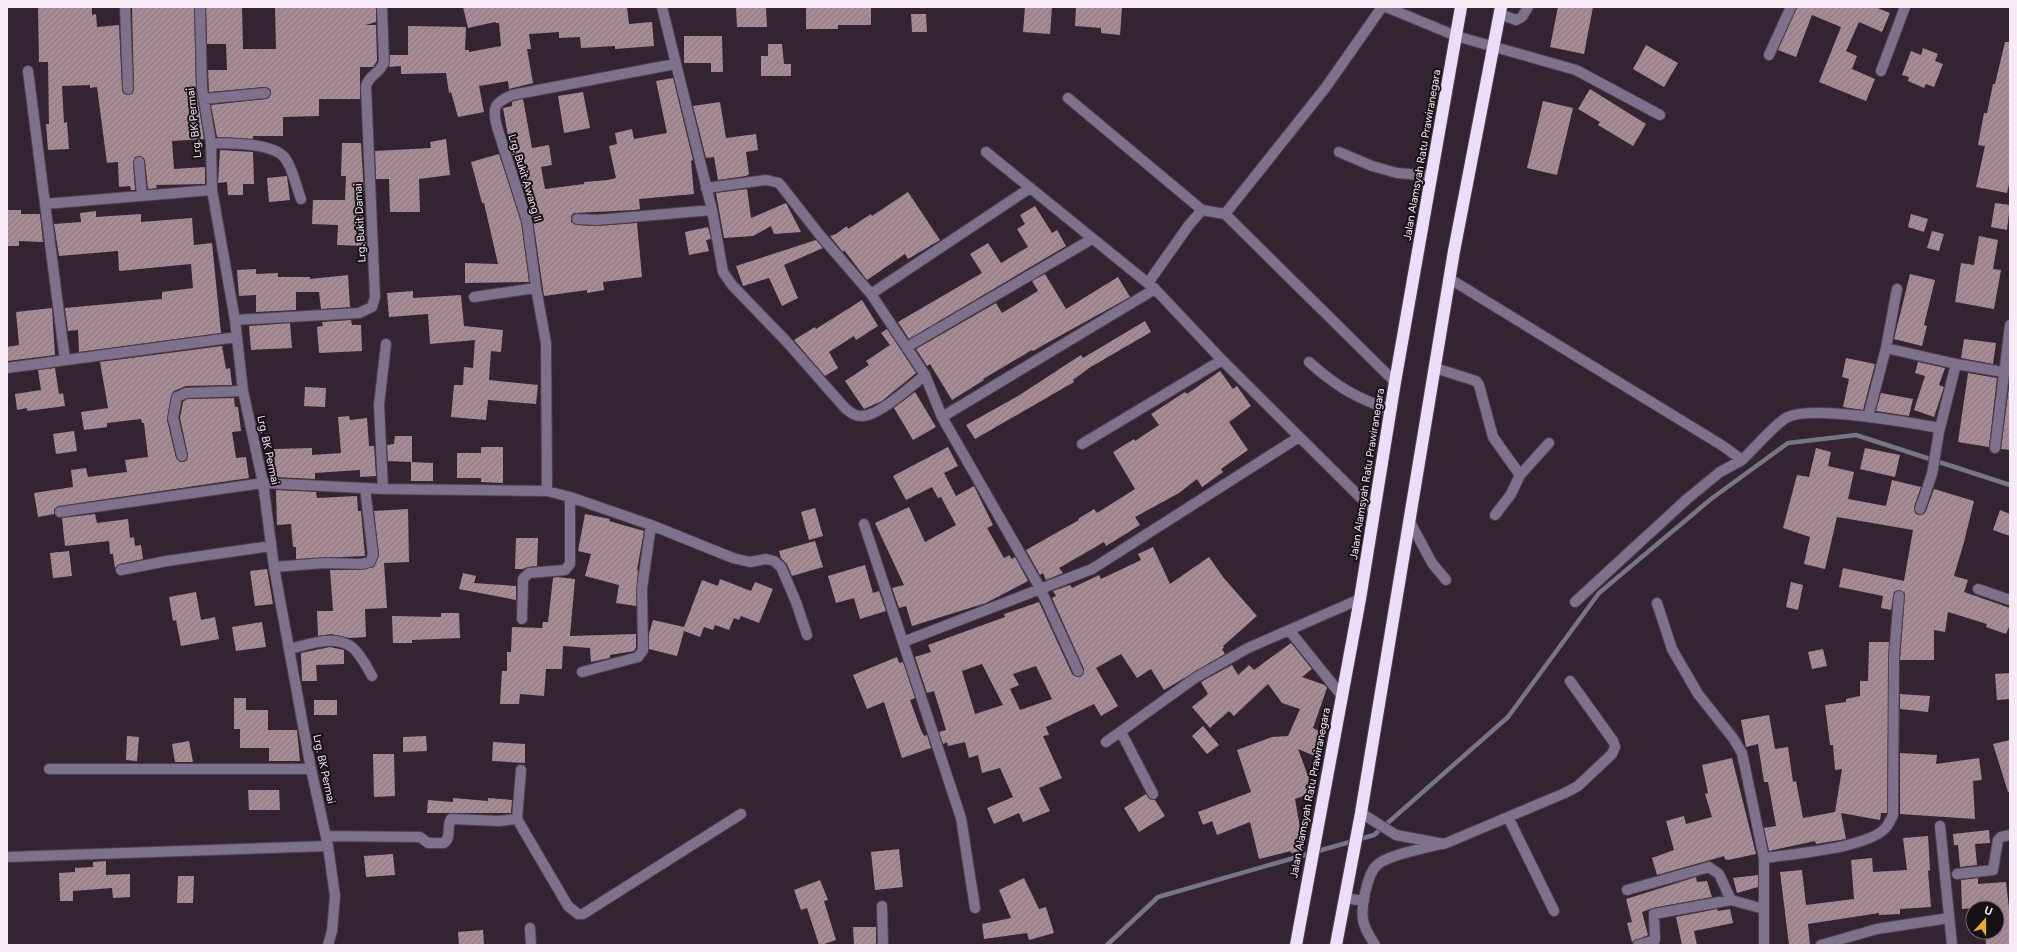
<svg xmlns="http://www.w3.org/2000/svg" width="2017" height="952" viewBox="0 0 2017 952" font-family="Figtree,sans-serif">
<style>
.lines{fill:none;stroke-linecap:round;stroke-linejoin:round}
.stream{stroke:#777588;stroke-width:4.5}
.building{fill:url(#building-hatch);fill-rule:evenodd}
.minor-casing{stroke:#4f404d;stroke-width:12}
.highway-casing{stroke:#4f404d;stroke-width:14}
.minor{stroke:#7e718c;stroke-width:10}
.highway{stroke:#ebdef9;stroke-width:12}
.labels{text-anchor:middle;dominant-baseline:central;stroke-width:4;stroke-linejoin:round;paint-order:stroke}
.street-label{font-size:11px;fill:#f6ebf4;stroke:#171016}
</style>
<defs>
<pattern id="building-hatch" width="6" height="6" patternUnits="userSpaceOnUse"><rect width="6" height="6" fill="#a68b95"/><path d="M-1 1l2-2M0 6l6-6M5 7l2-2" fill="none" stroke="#8a767e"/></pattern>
</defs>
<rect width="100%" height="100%" fill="#342432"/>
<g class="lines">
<path class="stream" d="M1107,945L1158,897L1374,835L1508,717L1599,593L1711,499L1788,443L1856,435L2010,485"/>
</g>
<path class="building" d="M38,7H92V15L96,14L97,27L119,25L122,89L123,93L128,95L132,94L134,89L132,7H194L196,88L204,139L172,141L174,169L205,167V184L156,185L157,188L148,189L145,161L144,158L139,156L135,157L133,162L135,190H131L130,186L119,187L118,162L107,163L97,87L90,88V85L62,86L64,123L67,122L69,149L48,150L46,124H49L48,62H39Z
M206,7H242L243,49H276L275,7H376V22L365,25H376L377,61L373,67H360V99H319V116L283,117V136H253V139L217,137L211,105L266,99L269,98L271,93L270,89L264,87L209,92L208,70H227L226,44H207Z
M463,7H627L629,24L652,22L654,46L615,49V46L581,48L580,37L559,38V32L529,34L531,49H527L533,83L509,89L508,81L479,86L484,112L458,117L451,92L449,93L446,73L401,74V66L389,67L390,55H408V26L466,27L465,50H469V52L501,46L499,23H496L495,22L468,28Z
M736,7H766L767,27H737Z
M806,7H871V25H838V29H806Z
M1025,7H1052L1050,34L1023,32Z
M1076,7H1122L1120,35L1101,33V28L1075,26Z
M1558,7H1593L1584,54L1550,47Z
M1797,7H1875L1890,13L1882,32L1859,22L1846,51L1857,56L1852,69L1875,79L1866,101L1819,82L1841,27L1812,15L1796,57L1778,50Z
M911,14H926L927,32H912Z
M684,36H722L723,72H711V63H684Z
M2005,42H2010V180L2007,193L1976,187L1985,146L1978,145L1984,113H1987L1993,84H1995Z
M768,44H782L784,64H791V76H761V56H768Z
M1646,45L1678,63L1664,87L1633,69Z
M1923,48L1938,54L1935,61L1943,64L1934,87L1926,84L1924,88L1908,81L1909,77L1902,75L1911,51L1921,55Z
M673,78L693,160L691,161L694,194L639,199L640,209L635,210L574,213L571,216V222L577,225L598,226L637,223L642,277L603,282L604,290L587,293V290L544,296L533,220L510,147L503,108L512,106V102L514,101L523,99L532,148L549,145L552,165L541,167L545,189L584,184V182L608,180L616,178L609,146L617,144L615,133L632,129L634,139L667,133L656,81Z
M1590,89L1646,124L1633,146L1598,125L1600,122L1578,109Z
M583,92L590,128L564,133L558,96Z
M1543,101L1573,108L1557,175L1527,168Z
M720,102L726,138L756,134L758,150L746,152L749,174L746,176L718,180L714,157L706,158L693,106Z
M446,139L450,175L419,179L420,212H390L389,179H376L375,151L431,148L430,142Z
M342,143H361L364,193L363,228H366V246L337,245L338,225L312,224L313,200H345L346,176H341Z
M220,150L253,152L254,184H243V195H228L227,182L218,183Z
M499,154L521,222L529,282L465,283V263L498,264L484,203H482L471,162Z
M287,176L290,200L269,202L267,178Z
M747,189L751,218L786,203L801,232L774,234L771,226L753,236L724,238L716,193Z
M908,192L940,240L908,259L905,254L867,280L844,250L843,252L830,236L836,234L847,226L848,229L871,214L872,216Z
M1995,203L2010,205L2007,230L1991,227Z
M1035,206L1052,233L1057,230L1066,246L909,339L898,322L982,273L970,254L988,243L1001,263L1028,247L1017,229L1025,224L1020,215Z
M8,210H21V214H40L43,242L19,241V246H7Z
M96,211V217L141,214V222L192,218L194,245L212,243L221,333L79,352L78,330L68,331L65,308L162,299V292L193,288L191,264L119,271L118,251L59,256L54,224L81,222L80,213Z
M1911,214L1928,219L1924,232L1908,227Z
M708,227L711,239L706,240L709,251L689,255L685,232Z
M1932,231L1944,234L1939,251L1927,248Z
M1979,236L1998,240L1993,269L2001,270L1994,309L1955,302L1961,263L1974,265Z
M816,240L823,248L784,265L798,298L782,306L769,278L743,286L736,266Z
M256,269V274L278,273V277H310V279L348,275L350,307L321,309L319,292H296V310L256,312V295L239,296L237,270Z
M1045,274L1066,309L1118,277L1130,297L1047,343L1033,351L1032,350L983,379L984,380L952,400L930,364L927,366L916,349L996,303L1002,313L1038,291L1032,281Z
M1910,274L1935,280L1924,325L1927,326L1922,346L1894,339Z
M413,291V298L461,295L464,326L503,330L501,352L491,351L489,380L538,385L536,404L488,400L486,420L451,417L454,385H463L464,367L473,368L475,340L430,344L428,314L389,317L387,293Z
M862,300L878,326L856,340L854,336L829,352L838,368L825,376L794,340L815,327L816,329Z
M52,308L55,355L7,361V347L19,345L16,312Z
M351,320L352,325H361L362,351L319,353L317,327L323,326L322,322Z
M1145,321L1151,332L1089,368L1073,380L1074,382L975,439L966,425L1018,396L1081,355L1083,358Z
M290,323L292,348L251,350L249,326Z
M887,329L916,373L882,401L864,409L845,381L869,365L866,361L890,345L881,333Z
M1964,339L1996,343L1993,364L1961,358Z
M222,346L226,369L230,368L232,385L186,386L174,391L171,396L167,420L176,458L180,462H184L187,460L188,455L180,418L183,402L187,399L234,398L235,407H238L241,431L232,432L236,458L246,457L249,478L59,506L54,509V514L38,517L34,493L73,487L71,470L86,468L88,477L127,472L125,460L148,457L144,423H142L141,419L107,423V427L84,430L81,412L108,408L100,362Z
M1846,358L1875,364L1863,410L1843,407L1849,379L1842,377Z
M1918,362L1945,368L1939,385L1944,387L1934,417L1914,410L1925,376L1915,373Z
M55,368L59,394L63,393L65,406L27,411V408L17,410L15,394L41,390L38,370Z
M1220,371L1233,389L1237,386L1251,406L1229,422L1248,450L1221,469L1223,472L1202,487L1197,479L1179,493L1135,517L1140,525L1106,546L1104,542L1059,568L1063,573L1046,580L1043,573L1040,575L1026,550L1079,520L1078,519L1094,509L1097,513L1135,489L1113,452L1134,439L1135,441L1159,425L1151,414L1185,392L1187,394Z
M1968,373L1997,378L1989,447L1958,442Z
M2010,379V450L2001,449Z
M305,387L326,388L325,407L304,406Z
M915,392L936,427L913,440L894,408Z
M1881,393L1913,399L1909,416L1876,411Z
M349,416L350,420L367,418L369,446H374L376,476L360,477V470L315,473V479L275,477L274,449L312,448V455L341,453L338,417Z
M74,431L77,451L56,454L53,434Z
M395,436H412V462L388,461L387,445L394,444Z
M481,447H503V483L481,482V478H457V453H481Z
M948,447L958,466L944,473L956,496L974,486L993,525L987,528L1004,558L1010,555L1011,559L1015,557L1028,581L986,603L912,626L906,606L899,608L892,588L904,585L875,523L909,507L925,542L956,525L941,497L938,498L932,487L906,500L893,476Z
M1816,448L1831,452L1828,466L1854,472L1848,499L1886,506L1892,480L1921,487L1914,507L1915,513L1918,515L1924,514L1926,511L1934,489L1974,501L1964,542L1954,576L1968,580L1964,592L2010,608V624L2006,634L1986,627L1987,624L1948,612L1945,632L1934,630V660H1900L1905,593L1899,590L1894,592L1891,610L1881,608L1883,596L1839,587L1843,568L1904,581L1913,530L1837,517L1825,569L1804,564L1810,537L1783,528L1797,475L1809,477Z
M1865,448L1900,455L1895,477L1860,469Z
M411,462L433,463V481H411Z
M276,490L316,492L317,498L357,496L358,511H361L365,556L296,559V547H293L291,524L277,525Z
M815,508L823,536L809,540L801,512Z
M408,509L409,562L384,563L387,608L365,609L366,637L349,638L331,634L318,636L317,611H333L330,570H361L374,567L379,555L374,511Z
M2000,510L2010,514V536L1993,530Z
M95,514L97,523L128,519L130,538L134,537L135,546L141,545L143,559L120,564L115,568L113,554H110L109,541L65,546L62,518Z
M585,514L610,519L609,521L644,531L637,570H638L636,606L616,603L619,585L585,576L591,554L578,551Z
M516,538H538L537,566L528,567L523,569H515Z
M815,541L823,567L792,576L787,564L781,558L779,551Z
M1153,547L1170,584L1209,557L1223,577L1257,616L1223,646L1224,648L1222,649L1225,654L1164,690L1151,669L1137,678L1121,654L1096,668L1118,706L1101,716L1094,704L1046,727L1049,735L1043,736L1062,778L1039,788L1050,811L1023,822L1019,813L994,824L987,808L1013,797L1000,768L982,773L978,755L969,758L965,742L948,746L947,742L943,744L939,732L946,730L934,691L927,693L915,657L931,652L928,645L1005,617L1004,614L1039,602L1072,674L1075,676L1080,677L1083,674L1084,669L1052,598L1056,596L1053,591L1070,585L1072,588L1099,575L1101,579L1141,560L1138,554ZM982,664L1003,705L975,714L962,671ZM1036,666L1052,699L1020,710L1010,689L1019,685L1013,674Z
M69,551L72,576L53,578L50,553Z
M865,565L873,593L879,591L886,611L860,619L854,598L836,603L828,576Z
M267,569L273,604L255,606L250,571Z
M463,573L476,576L474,583L516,586V600L459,589Z
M556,577L575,579L570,636L636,634V648L634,651L610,655V658L591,662L590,648L563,646L562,669H546L544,696L520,694L519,704H500L502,671H507V652H511L512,627L542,628L543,622H548L553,578Z
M720,579L751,591L755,582L773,589L759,623L741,616L739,620L734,618L729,630L715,625L713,630L704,627L700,637L684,631L677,656L649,649V634L653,620L684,627L702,580L718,586Z
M1791,582L1803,585L1798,610L1786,607Z
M196,592L201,620L215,617L219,639L181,646L176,620L173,621L169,597Z
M441,613H459L460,638L412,640V643H393L392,616L441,617Z
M262,622L266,647L236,651L232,627Z
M1869,642H1889L1887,813H1881L1880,820L1841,813L1846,839L1816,844L1815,841L1769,851L1764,828L1776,826L1768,782H1764L1758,744L1746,747L1741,720L1769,715L1775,749L1788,747L1793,782L1796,781L1803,818L1835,812L1842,769L1835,770L1833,745H1830L1825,705L1846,702V699L1860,696V681H1868Z
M1291,643L1312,669L1302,677L1325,685L1327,688L1313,728L1325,734L1315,756L1298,749L1314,792L1295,799L1304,851L1291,853V851L1259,859L1250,822L1217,835L1212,821L1203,825L1198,812L1251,792L1237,750L1272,737L1288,736L1300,709L1282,703L1268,684L1234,716L1229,711L1210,728L1192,707L1208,694L1201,682L1232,665L1238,675L1249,665L1254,670Z
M330,647L344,650V664L316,665L317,681H302L301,653Z
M1823,649L1827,666L1812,669L1808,652Z
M897,657L899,663L903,662L915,698L910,700L921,730L924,736L927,735L931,748L902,758L884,702L867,709L853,675Z
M2010,673V699L1997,700L1995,674Z
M1900,694L1930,696L1928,712L1900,709Z
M234,698H246V710H268V730H297L300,761H269V748H240V729H234Z
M314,700H337V715H314Z
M1203,726L1219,745L1207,754L1192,736Z
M127,736L139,737L137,761L126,760Z
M426,736L427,751L403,752V737Z
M2010,740V792H2008L1993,744Z
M189,741L193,762H175L172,744Z
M493,742L525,744V763L492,761Z
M1900,753L1937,755L1936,764L1979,758L1982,780L1973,781L1975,819L1900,814Z
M373,754H394L395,796L374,797Z
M1732,758L1756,854L1728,860L1725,859L1724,856L1657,875L1652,858L1674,850L1666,821L1684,816L1686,824L1712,817L1705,794L1708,793L1702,765Z
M248,790H279L280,810H249Z
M1146,794L1149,799L1155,800L1165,816L1139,832L1124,808Z
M453,798L488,801V798L512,800L511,813H427L428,800L453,802Z
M1989,830L1990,843L1975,844L1977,865L1960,867L1958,845H1954L1953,834Z
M1928,836L1930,870L1928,871L1931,907L1900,909V914L1879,915V913L1808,924L1810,945H1789L1780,872L1802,870L1806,905L1854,899L1851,860L1872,858L1873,872L1907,870L1903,838Z
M899,849L903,887L875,890L871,852Z
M393,854L395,875L366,877L364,856Z
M106,861V875L130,874V897L113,898L112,888L73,891V901H60L59,873L75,872V868L93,867V862Z
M1758,875V887L1737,893L1733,878Z
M178,876H194L193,903H177Z
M1696,877L1697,882L1707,881L1712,897L1653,908L1642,912L1648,935L1632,942L1627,923L1632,922L1626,899Z
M1024,878L1039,909L1046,907L1054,933L1029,940L1027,933L984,939L982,924L1011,918L999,890Z
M1978,878V884L2006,882L2010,917V945H1986L1985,932H1997V906L1962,909L1961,880Z
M820,880L828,900L824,901L836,940L821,945H819L807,908L801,910L794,890Z
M1717,909L1718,911L1730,909L1733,923L1694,931L1697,945H1682L1676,917Z
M853,927H876V945H854Z
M483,930L484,945H459L458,932Z"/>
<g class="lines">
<g class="minor-casing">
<path id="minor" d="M125,7L128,89
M200,7L202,88L211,143L212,190L235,320L243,391L263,483L274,567L311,769L328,846L335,896L332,931L328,945
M662,7L712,210L723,272L732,285L786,341L845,408C850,412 854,416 861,416C878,417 911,386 925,375
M1386,7L1456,36L1576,70L1660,115
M1499,14L1516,20L1522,17L1528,7
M1769,55L1791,7
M28,71L65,360
M1881,71L1905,7
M1068,98L1202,210
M204,99L265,93
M211,143C230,144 272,142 285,158C293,169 296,186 301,199
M986,152L1155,289L1222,360L1375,512
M1339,152L1372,166L1397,173L1432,176
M139,162L142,196
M706,188L766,180L779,183L819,234L871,294L925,375L942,417
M45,204L212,190
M1225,214L1395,382
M577,219L597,220L712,210
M1450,279L1723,446L1742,460C1755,448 1772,427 1786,418C1809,404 1911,423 1940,428
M1148,283L1189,225L1202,210L1225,214L1326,87L1382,7
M871,294L1030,188
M474,297L536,288
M235,320L359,313L372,307L375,297L366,87C367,76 381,73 384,62L382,7
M907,347L1092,239
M1886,348L1956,364L2003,372
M1309,362C1337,387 1356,398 1391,410
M7,368L237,337
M1435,368L1476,381L1479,385L1493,437L1520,475L1511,494L1495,515
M1868,417L1886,348L1897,289
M1082,444L1222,360
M1995,448L2010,325
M182,456L173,418L177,397L186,393L243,391
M1520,475L1549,443
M383,489L379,405L386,344
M547,491L546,343L536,288L527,221L497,127C492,107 494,103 512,95L675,64
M1920,509L1932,474L1939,432L1956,364
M60,512L263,483L383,489L547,491L570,497L651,525L733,558L750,562L766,559L774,561L781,567L796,602L807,635
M1410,522L1432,563L1446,580
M864,524L961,818L975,908
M274,567L324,563L361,564L370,562L373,555L365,488
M121,570L167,561L271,546
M1978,589L2010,600
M1575,602L1687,499L1720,472L1742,460
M1657,603L1672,649L1698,694L1733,738L1742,753L1764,858V945
M522,619L523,579L529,573L565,570L570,564V497
M1289,630L1342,696
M903,642L1092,569L1299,437
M289,649C308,645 336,633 353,648C361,655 367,667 372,676
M1078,671L1040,588L942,417L1155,289
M582,672L638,657L643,650L642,588L651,525
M1121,732L1153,794
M1106,742L1195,678L1248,648L1360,599
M49,769H311
M1361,813L1396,835L1444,844L1565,793L1578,786L1612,754L1615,747L1613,741L1570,681
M1508,817L1554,911
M517,819L568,906L578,914H583L741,814
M1940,826L1952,945
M326,836L420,837L428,843H444C452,837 446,827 451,819L499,821L517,819L521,770
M7,857L328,846
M1764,858C1791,854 1872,848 1887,826C1889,823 1891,819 1893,815L1894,656L1899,596
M1957,874L1993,870L1998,840L2001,837L2010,835
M1627,890L1709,867L1719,874L1731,900L1764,909
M1345,898L1364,901
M882,906L883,945
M530,928L531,945
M1375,945C1370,937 1365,930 1363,920C1361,907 1367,874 1377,865C1387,855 1426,848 1441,844
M1638,945L1655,940L1654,914L1731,900
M1821,945L1877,929L1949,918"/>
</g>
<g class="highway-casing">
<path id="highway" d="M1296,945L1360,599L1395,382L1461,7
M1336,945L1361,813L1454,251L1501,7"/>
</g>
<use href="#minor" class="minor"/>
<use href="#highway" class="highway"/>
</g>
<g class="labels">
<g class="street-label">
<text transform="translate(194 123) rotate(-96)">Lrg. BK Permai</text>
<text transform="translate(1422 155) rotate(-80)">Jalan Alamsyah Ratu Prawiranegara</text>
<text transform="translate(525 178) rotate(73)">Lrg. Bukit Awang II</text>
<text transform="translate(360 223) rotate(-93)">Lrg. Bukit Damai</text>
<text transform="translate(268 450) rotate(78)">Lrg. BK Permai</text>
<text transform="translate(1367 474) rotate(-81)">Jalan Alamsyah Ratu Prawiranegara</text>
<text transform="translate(324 769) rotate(78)">Lrg. BK Permai</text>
<text transform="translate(1310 793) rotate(-79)">Jalan Alamsyah Ratu Prawiranegara</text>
</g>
</g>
<rect width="2017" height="952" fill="none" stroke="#f6ebf4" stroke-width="16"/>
<g transform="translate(1985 920) rotate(21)"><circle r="19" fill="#171016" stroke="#70686f"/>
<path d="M0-3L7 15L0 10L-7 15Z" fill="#ddb133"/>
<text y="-6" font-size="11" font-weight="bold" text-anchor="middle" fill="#f6ebf4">U</text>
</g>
</svg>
